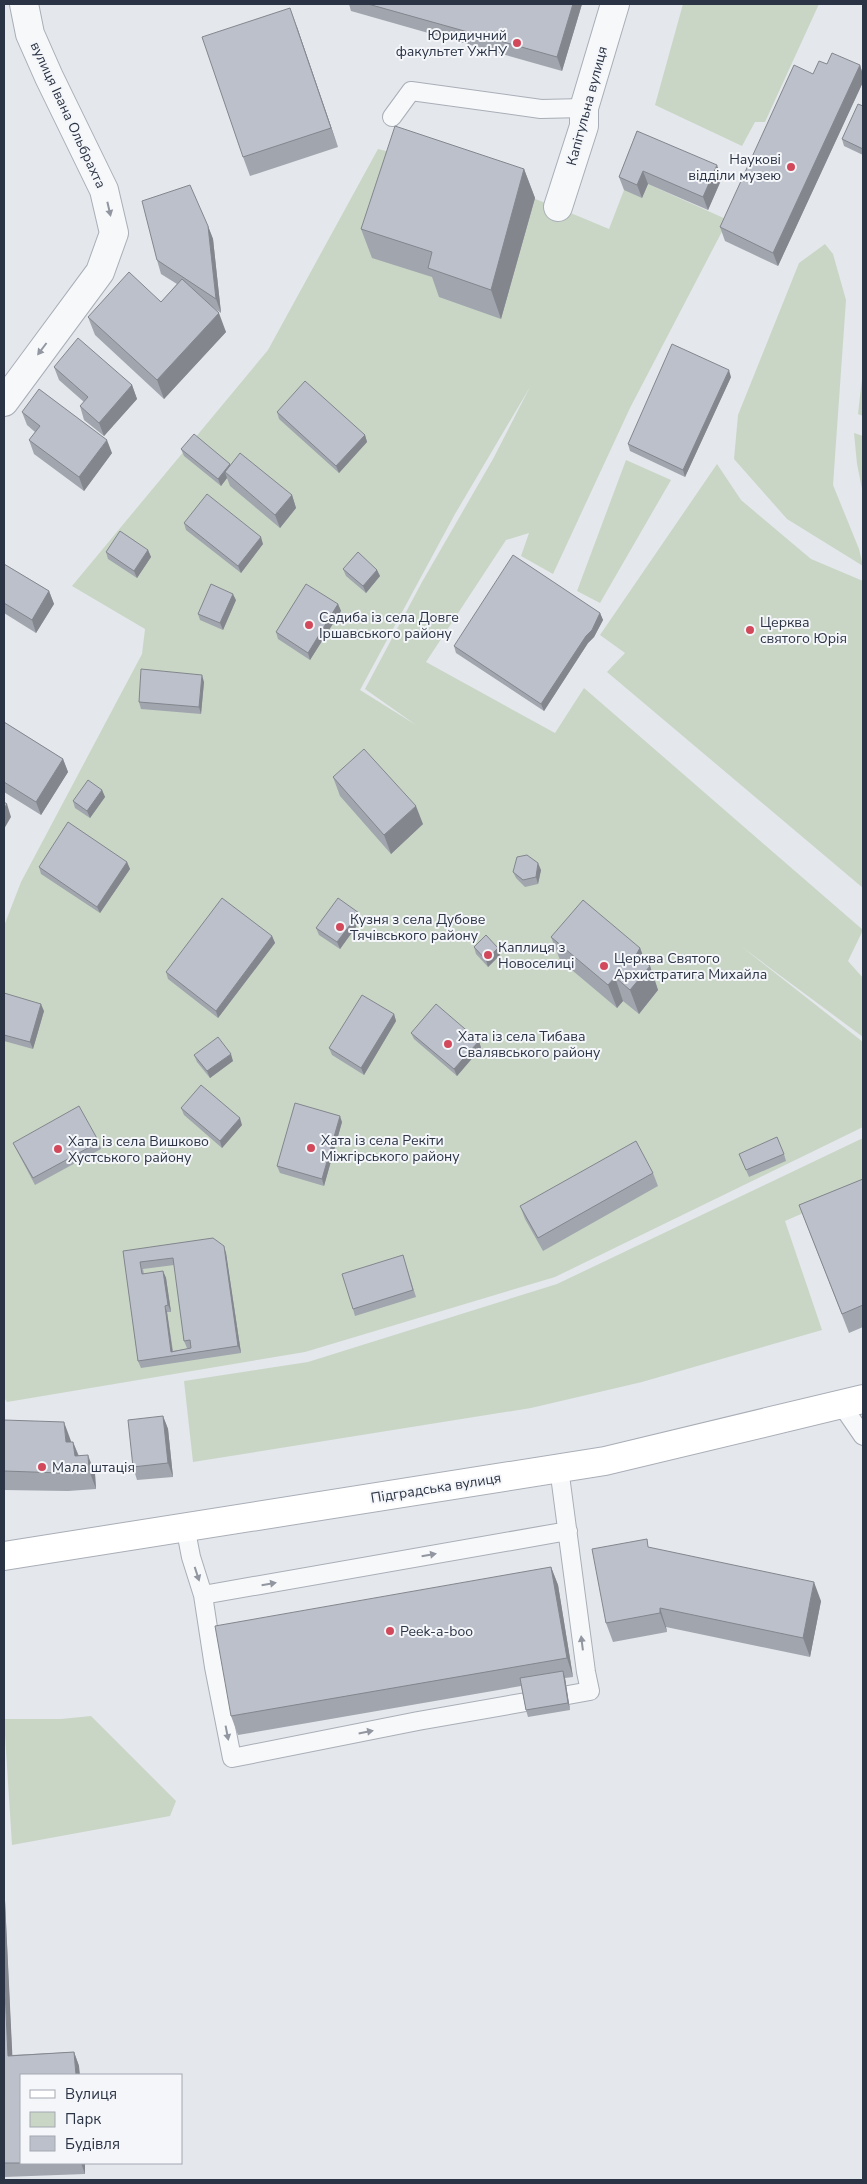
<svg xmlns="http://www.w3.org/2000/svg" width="867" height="2184" viewBox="0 0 867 2184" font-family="'Nunito Sans',sans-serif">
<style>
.green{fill:#c9d6c5;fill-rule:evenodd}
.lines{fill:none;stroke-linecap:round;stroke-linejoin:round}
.lane-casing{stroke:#a9aeb7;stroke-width:20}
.street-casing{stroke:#a9aeb7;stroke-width:30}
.secondary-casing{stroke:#a9aeb7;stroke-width:30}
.lane{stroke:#f7f8fa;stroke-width:18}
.street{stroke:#f7f8fa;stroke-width:28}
.secondary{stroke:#fff;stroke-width:28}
.wall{fill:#a1a5ae;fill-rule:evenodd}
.shaded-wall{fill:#83868d}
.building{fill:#bbc0ca;stroke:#83868d;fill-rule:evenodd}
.oneway{fill:#9196a0}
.poi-dot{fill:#d1495b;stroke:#f4f6f9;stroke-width:2}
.labels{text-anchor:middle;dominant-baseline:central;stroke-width:4;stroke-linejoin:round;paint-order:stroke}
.poi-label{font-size:14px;fill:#2b3445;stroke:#f4f6f9;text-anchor:start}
.street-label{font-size:14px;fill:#2b3445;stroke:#f4f6f9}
</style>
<rect width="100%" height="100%" fill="#e4e7ec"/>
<path class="green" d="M683,4H819L765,122H755L742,146L655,105Z
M378,149C457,168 534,197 609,229L624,190L648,184L728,220L630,408L553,574L521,556L529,533L506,540L426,662L555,733L584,688L863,930L848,961L863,978V1037L742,947L863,1042V1127L555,1277L305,1352L7,1402L4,1398V926L21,882L142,654L145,629L72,586L268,350ZM530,387L493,459L422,582L365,689L416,725L360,690L455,514Z
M825,244L833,254L846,300L833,485L859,549L863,566L787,519L734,459L738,415L799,263Z
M863,370V416L858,414Z
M854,433L863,436V494L857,464Z
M626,460L671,480L600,603L577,591Z
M717,464L741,500L811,559L863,581V888L607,672L625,653L600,635Z
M863,1138V1187L785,1221L822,1330L642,1382L531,1408L193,1462L184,1381L308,1362L557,1284Z
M91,1716L176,1801L170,1816L12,1845L4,1719H61Z"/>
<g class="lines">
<g class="lane-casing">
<path id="lane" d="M392,117L411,91L541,109L584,108
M841,1404L863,1436
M559,1468L586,1672L590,1691L568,1695
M185,1526L191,1557L203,1595L214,1667L232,1758L418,1721L526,1702
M203,1595L568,1531"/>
</g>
<g class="street-casing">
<path id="street" d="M558,207L584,126V108L615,4
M4,402L100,272L114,233L104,190L49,77L30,34L24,4"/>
</g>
<g class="secondary-casing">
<path id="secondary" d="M4,1556L605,1461L863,1399"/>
</g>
<use href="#lane" class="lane"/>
<use href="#street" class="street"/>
<use href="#secondary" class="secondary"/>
</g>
<path class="wall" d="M349,4H582L562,71L351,11Z
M297,27L338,147L250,176L243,157Z
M827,64L860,65L863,75V82L778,266L725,241L720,227L813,74Z
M863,106V155L844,146L842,139Z
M637,131L722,178L708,210L648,184L642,198L624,190L619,177Z
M524,169L535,198L501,319L439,297L432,277L372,258L361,229Z
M208,226L213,239L221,313L212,307L226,332L164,399L95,335L88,317L161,302L177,284L161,274L157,260Z
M54,367L132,385L137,399L104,436L84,420L80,406L84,402L59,380Z
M731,377L685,477L630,451L628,444Z
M22,412L112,453L84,491L34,454L29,440L35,432L27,425Z
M277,412L365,435L367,442L339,473L279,419Z
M181,449L231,465L292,495L296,508L280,528L230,486L227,478L221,486L184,456Z
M184,523L263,544L241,573L186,530Z
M148,550L151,557L137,578L108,559L106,552Z
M4,564L49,591L54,604L36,633L4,613Z
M343,569L377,570L380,576L366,593L346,576Z
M236,600L223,630L200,620L198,614Z
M338,604L341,611L310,660L278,639L276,632Z
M600,613L603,620L594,637L588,643L544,711L456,653L454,646Z
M204,682L201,714L141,709L139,702Z
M4,722L63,759L68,772L41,815L4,792Z
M333,777L423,824L391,854L340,796Z
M102,790L105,797L90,818L75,808L73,801Z
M127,862L130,869L100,913L41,874L39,867Z
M541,870L538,884L525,887L516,878L513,872Z
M359,913L361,920L340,949L319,935L316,928Z
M272,936L275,943L218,1018L168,979L166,972Z
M551,937L640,948L646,963L650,966L658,990L639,1014L623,1001L617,1008L560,960Z
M474,947L500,955L488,967L476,954Z
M4,993L44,1011L33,1049L4,1041Z
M394,1014L396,1021L364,1075L332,1055L329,1048Z
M411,1033L479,1041L481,1048L457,1076L414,1039Z
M194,1055L233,1061L210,1078L197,1062Z
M181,1108L242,1125L222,1148L184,1115Z
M342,1122L324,1186L280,1173L277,1166Z
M99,1142L101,1149L35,1185L16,1149L13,1143Z
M739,1154H784L786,1161L749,1177Z
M653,1173L658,1186L543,1251L525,1219L520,1206Z
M863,1179V1327L849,1333L799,1205Z
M123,1251L226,1253L241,1353L141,1368L138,1361ZM174,1265L184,1341L187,1348H191L173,1351L167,1312H171L166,1278L163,1271L144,1274L143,1269Z
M403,1255L416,1297L355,1316L353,1309Z
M163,1416L168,1429L173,1477L137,1480L133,1467Z
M4,1420L71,1442H73L79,1456L95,1474L96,1489L68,1491L4,1490Z
M650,1548L821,1601L810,1657L666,1627L667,1632L613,1642L606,1623Z
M551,1567L558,1585L573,1677L565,1678L570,1710L528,1717L526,1710L521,1686L238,1735L231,1716Z
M4,1879L12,2055L74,2052L79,2066L21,2163H85V2174L4,2177Z"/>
<path class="shaded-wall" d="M573,4H582L562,71L557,57Z
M290,8L297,27L338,147L331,128Z
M860,65L863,75V82L778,266L773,253Z
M717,165L722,178L708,210L703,197Z
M524,169L535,198L501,319L491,290Z
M643,171L648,184L642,198L637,185Z
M208,226L213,239L221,313L216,299Z
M219,313L226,332L164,399L157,380Z
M729,370L731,377L685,477L683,470Z
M132,385L137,399L104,436L99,423Z
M365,435L367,442L339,473L336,466Z
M107,440L112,453L84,491L79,477Z
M230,464L233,471L225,472L227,478L221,486L218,479Z
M292,495L296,508L280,528L275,515Z
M261,537L263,544L241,573L238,566Z
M148,550L151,557L137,578L134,571Z
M377,570L380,576L366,593L363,586Z
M49,591L54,604L36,633L32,620Z
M233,594L236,600L223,630L220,623Z
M338,604L341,611L310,660L308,653Z
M600,613L603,620L594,637L588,643L544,711L541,704Z
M202,675L204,682L201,714L199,707Z
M63,759L68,772L41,815L36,802Z
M102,790L105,797L90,818L87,811Z
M7,804L11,817L4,829V808Z
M416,806L423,824L391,854L384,835Z
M127,862L130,869L100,913L97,907Z
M538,863L541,870L538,884L536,877Z
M359,913L361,920L340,949L337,942Z
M272,936L275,943L218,1018L216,1011Z
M498,948L500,955L488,967L486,960Z
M640,948L648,969L650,966L658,990L639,1014L630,990L636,955Z
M615,977L623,1001L617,1008L608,985Z
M41,1004L44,1011L33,1049L30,1042Z
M394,1014L396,1021L364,1075L361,1068Z
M479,1041L481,1048L457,1076L454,1069Z
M231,1054L233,1061L210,1078L207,1071Z
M340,1116L342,1122L324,1186L322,1179Z
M240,1118L242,1125L222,1148L220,1141Z
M224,1246L226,1253L241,1353L238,1346Z
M163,1271L166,1278L171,1312L168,1305Z
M165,1306L167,1312L173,1355L171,1352Z
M163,1416L168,1429L173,1477L168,1463Z
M64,1422L71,1441L73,1461L66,1442Z
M73,1442L80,1460L75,1456Z
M88,1455L95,1474L96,1489L89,1470Z
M551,1567L558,1585L573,1677L567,1658Z
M814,1582L821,1601L810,1657L803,1638Z
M660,1608L666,1627L667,1632L660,1613Z
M563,1671L565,1678L570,1710L568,1703Z
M4,1879L13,2069L8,2056L4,1969Z
M74,2052L79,2066L80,2075H76Z
M81,2163H85V2174Z"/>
<path class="building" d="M368,4H573L557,57Z
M290,8L331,128L243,157L202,37Z
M832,53L860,65L773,253L720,227L794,65L813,74L819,61L827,64Z
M858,104L863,106V149L842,139Z
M395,126L524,169L491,290L428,268L432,252L361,229Z
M637,131L717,165L703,197L643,171L637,185L619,177Z
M190,185L208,226L216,299L157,260L142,201Z
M129,272L161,302L182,279L219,313L157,380L88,317Z
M78,338L132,385L99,423L80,406L88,397L54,367Z
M672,344L729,370L683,470L628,444Z
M305,381L365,435L336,466L277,412Z
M39,389L107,440L79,477L29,440L40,426L22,412Z
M194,434L230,464L218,479L181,449Z
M240,453L292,495L275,515L225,472Z
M207,494L261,537L238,566L184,523Z
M120,531L148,550L134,571L106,552Z
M358,552L377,570L363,586L343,569Z
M513,555L600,613L592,630L586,636L541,704L454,646Z
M4,564L49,591L32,620L4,603Z
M211,584L233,594L220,623L198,614Z
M306,584L338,604L308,653L276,632Z
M141,669L202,675L199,707L139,702Z
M4,722L63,759L36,802L4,782Z
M364,749L416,806L384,835L333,777Z
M88,780L102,790L87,811L73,801Z
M4,802L7,804L4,808Z
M68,822L127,862L97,907L39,867Z
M527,855L538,863L536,877L523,880L513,872L517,857Z
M222,898L272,936L216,1011L166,972Z
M338,898L359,913L337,942L316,928Z
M583,900L640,948L636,955L650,966L630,990L615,977L608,985L551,937Z
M486,935L498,948L486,960L474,947Z
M4,993L41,1004L30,1042L4,1035Z
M362,995L394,1014L361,1068L329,1048Z
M436,1004L479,1041L454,1069L411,1033Z
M218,1037L231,1054L207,1071L194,1055Z
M201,1085L240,1118L220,1141L181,1108Z
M295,1103L340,1116L322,1179L277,1166Z
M79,1106L99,1142L33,1178L13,1143Z
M777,1137L784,1154L746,1170L739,1154Z
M636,1141L653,1173L538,1238L520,1206Z
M863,1179V1305L842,1314L799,1205Z
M213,1238L224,1246L238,1346L138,1361L123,1251ZM173,1258L184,1341L190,1340L191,1348L171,1352L165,1306L168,1305L163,1271L142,1274L140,1262Z
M403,1255L413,1290L353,1309L342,1274Z
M163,1416L168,1463L133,1467L128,1420Z
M4,1420L64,1422L66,1442H73L75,1456L88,1455L89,1470L61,1473L4,1471Z
M647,1539L648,1547L814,1582L803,1638L660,1608V1613L606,1623L592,1549Z
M551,1567L567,1658L231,1716L215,1626Z
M563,1671L568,1703L526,1710L520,1678Z
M4,1969L8,2056L74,2052L76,2075H21V2163H4Z"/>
<defs><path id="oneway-solid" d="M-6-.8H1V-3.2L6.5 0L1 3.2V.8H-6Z" transform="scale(1.25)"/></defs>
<g class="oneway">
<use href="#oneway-solid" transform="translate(109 209) rotate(77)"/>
<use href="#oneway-solid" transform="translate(42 349) rotate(127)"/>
<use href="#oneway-solid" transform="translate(429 1555) rotate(-10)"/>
<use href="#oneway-solid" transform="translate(197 1574) rotate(72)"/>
<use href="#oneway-solid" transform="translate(269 1584) rotate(-10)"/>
<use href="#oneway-solid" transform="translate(582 1643) rotate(-97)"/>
<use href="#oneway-solid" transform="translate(366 1732) rotate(-11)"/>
<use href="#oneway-solid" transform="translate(227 1733) rotate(79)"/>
</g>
<g class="poi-dot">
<circle cx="517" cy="43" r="5"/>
<circle cx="791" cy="167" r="5"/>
<circle cx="309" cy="625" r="5"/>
<circle cx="750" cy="630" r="5"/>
<circle cx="340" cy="927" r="5"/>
<circle cx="488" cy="955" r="5"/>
<circle cx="604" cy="966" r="5"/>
<circle cx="448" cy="1044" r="5"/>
<circle cx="311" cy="1148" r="5"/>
<circle cx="58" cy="1149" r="5"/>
<circle cx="42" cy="1467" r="5"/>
<circle cx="390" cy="1631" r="5"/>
</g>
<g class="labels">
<g class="poi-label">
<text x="507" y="35" text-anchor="end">Юридичний<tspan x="507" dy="16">факультет УжНУ</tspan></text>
<text x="781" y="159" text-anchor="end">Наукові<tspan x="781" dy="16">відділи музею</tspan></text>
<text x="319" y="617">Садиба із села Довге<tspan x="319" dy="16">Іршавського району</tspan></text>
<text x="760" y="622">Церква<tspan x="760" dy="16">святого Юрія</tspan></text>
<text x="350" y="919">Кузня з села Дубове<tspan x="350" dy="16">Тячівського району</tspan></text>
<text x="498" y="947">Каплиця з<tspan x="498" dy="16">Новоселиці</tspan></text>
<text x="614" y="958">Церква Святого<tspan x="614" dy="16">Архистратига Михайла</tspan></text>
<text x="458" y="1036">Хата із села Тибава<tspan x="458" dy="16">Свалявського району</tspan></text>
<text x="321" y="1140">Хата із села Рекіти<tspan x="321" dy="16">Міжгірського району</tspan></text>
<text x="68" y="1141">Хата із села Вишково<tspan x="68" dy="16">Хустського району</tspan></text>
<text x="52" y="1467">Мала штація</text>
<text x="400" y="1631">Peek-a-boo</text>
</g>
<g class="street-label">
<text transform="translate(587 106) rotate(-75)">Капітульна вулиця</text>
<text transform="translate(68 115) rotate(65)">вулиця Івана Ольбрахта</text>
<text transform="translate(436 1488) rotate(-9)">Підградська вулиця</text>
</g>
</g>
<rect width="867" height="2184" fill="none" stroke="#2b3445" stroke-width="10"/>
<rect x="20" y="2074" width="162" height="90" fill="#f4f6f9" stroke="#a4a8b1"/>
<rect x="30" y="2090" width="25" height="8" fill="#ffffff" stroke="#a4a8b1"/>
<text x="65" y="2099" font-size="15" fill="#2b3445">Вулиця</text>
<rect x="30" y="2112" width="25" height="15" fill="#c9d6c5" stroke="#a4a8b1"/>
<text x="65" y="2124" font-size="15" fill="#2b3445">Парк</text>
<rect x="30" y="2136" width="25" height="15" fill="#bbc0ca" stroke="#a4a8b1"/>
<text x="65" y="2149" font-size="15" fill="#2b3445">Будівля</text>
</svg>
